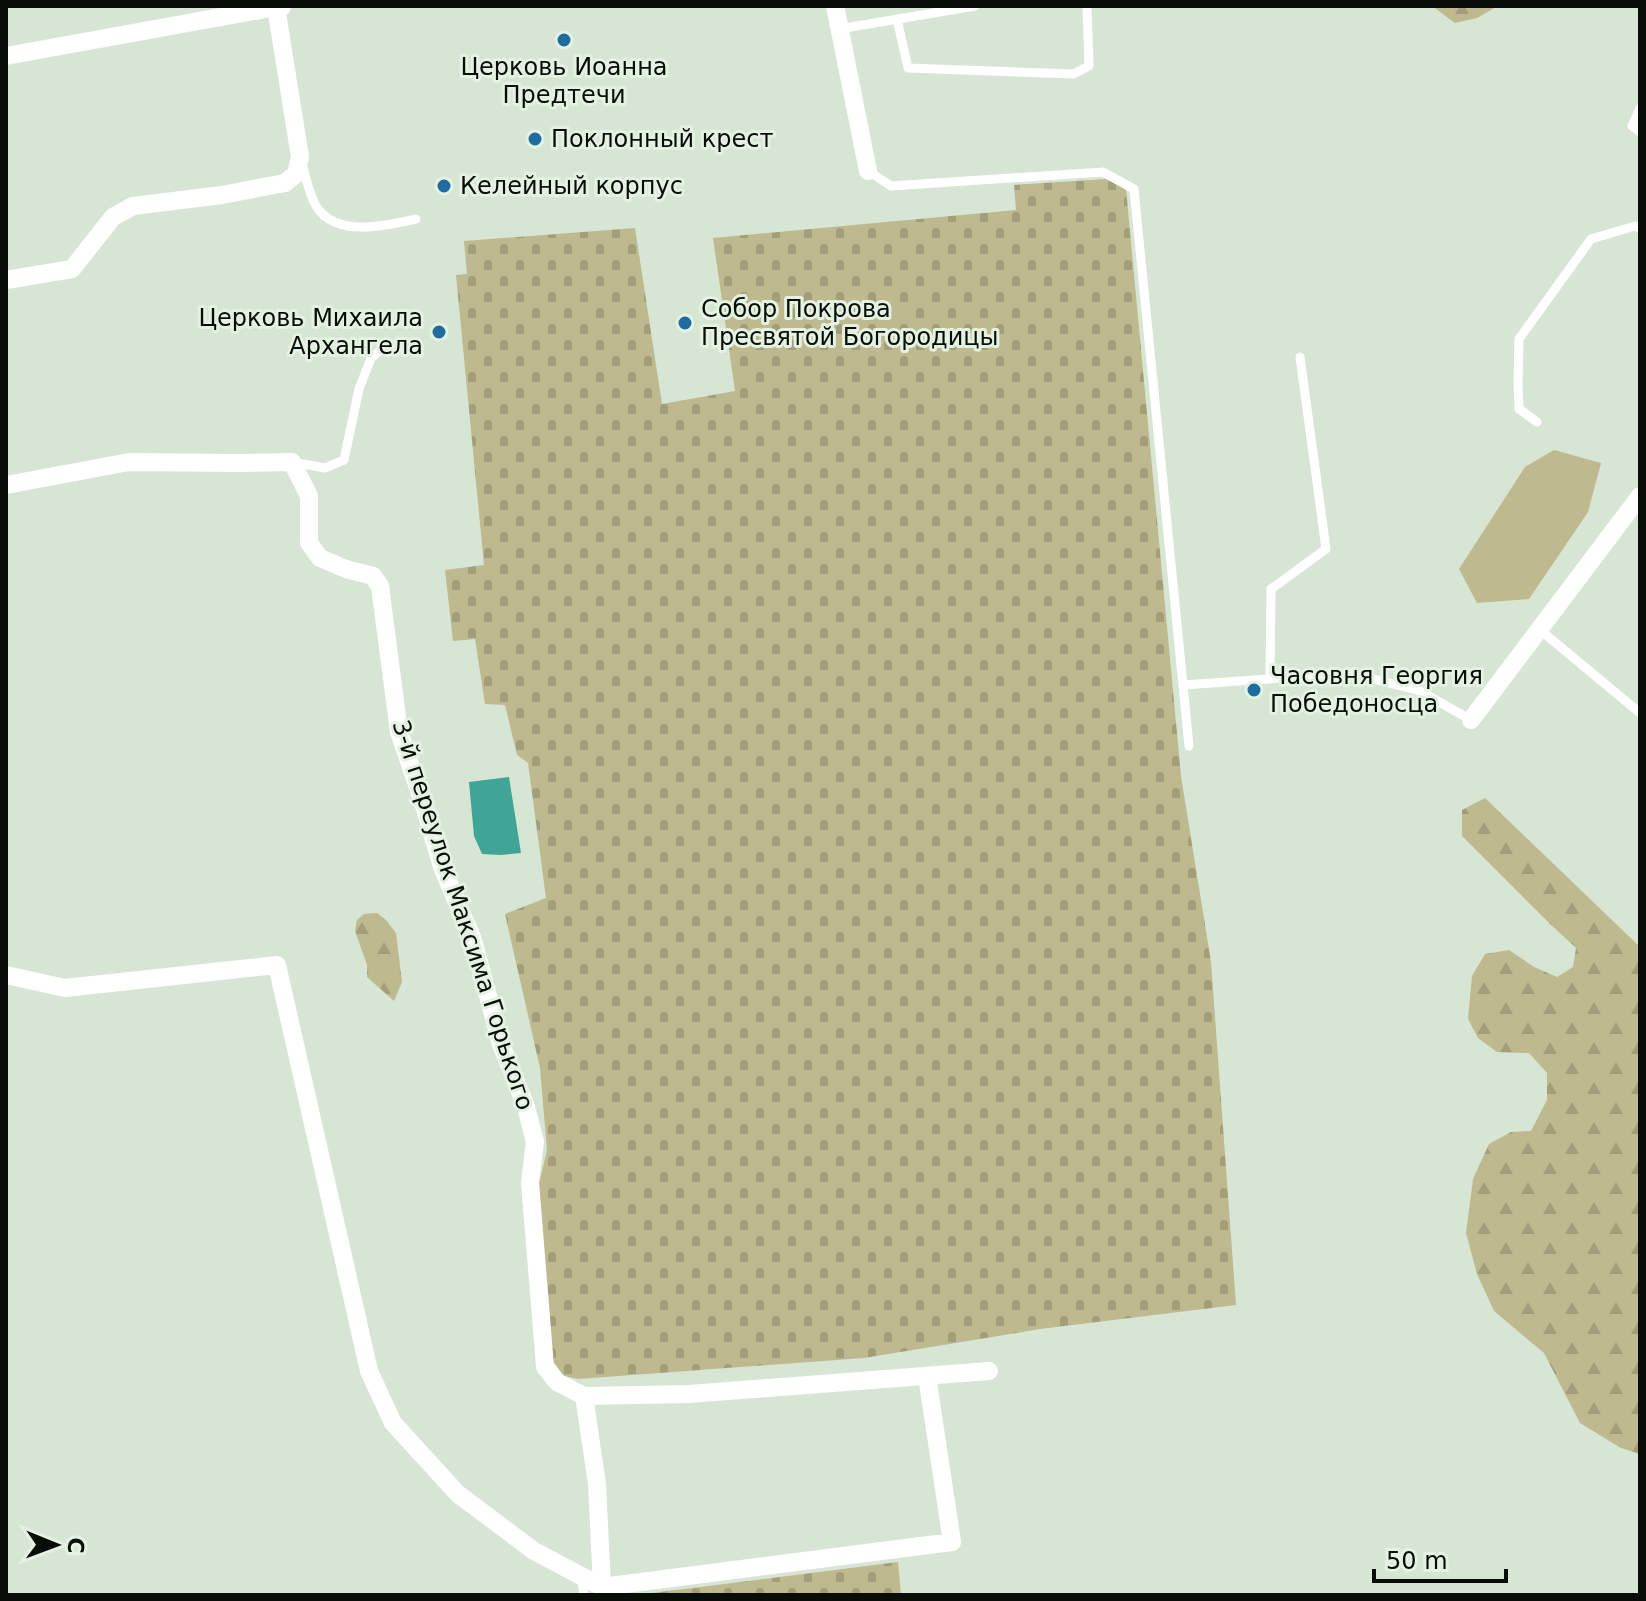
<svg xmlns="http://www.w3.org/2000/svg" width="1646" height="1601" viewBox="0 0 1646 1601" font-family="'DejaVu Sans',sans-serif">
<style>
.green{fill:#beb98e}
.forest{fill:url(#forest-firs)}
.cemetery{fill:url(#cemetery-stones)}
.water{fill:#40a497}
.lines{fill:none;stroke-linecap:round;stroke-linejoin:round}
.service{stroke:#fff;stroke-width:9}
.minor{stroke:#fff;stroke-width:18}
.tertiary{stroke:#fff;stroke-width:22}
.poi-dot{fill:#216c9f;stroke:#e4f2e2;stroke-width:3}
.labels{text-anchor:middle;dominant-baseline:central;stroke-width:6;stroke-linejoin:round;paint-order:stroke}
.poi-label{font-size:24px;fill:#090d08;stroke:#e4f2e2;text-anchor:start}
.street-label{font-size:24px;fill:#090d08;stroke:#e4f2e2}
</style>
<defs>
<pattern id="forest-firs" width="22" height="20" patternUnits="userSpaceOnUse" patternTransform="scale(2)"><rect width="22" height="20" fill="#beb98e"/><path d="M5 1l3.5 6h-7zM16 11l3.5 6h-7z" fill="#a29e79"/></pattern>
<pattern id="cemetery-stones" width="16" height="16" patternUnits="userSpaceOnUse" patternTransform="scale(2)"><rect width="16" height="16" fill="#beb98e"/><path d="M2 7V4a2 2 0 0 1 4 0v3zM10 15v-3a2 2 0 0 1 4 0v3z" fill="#a29e79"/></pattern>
</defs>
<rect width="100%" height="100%" fill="#d7e5d5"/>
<path class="green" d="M1554,450L1601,463L1588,512L1529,599L1477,603L1459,569L1525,467Z"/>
<path class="forest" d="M1432,6H1498L1477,18L1455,23Z
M1485,798L1640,947V1454L1621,1448L1580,1423L1544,1353L1494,1311L1477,1274L1466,1233L1473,1179L1489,1144L1511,1132L1531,1131L1547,1100V1073L1529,1053L1497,1052L1478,1038L1468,1019L1472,976L1485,954L1509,950L1534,967L1557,977L1573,967L1576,948L1548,922L1462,836V810Z
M377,913L386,920L396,933L402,982L394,1001L367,977V965L355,931L357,920L364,914Z"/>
<path class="cemetery" d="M1106,179L1126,189L1181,776L1211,962L1236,1305L1040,1329L864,1358L578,1379L564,1376L553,1361L537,1192L547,1150L540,1068L505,914L546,898L528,763L517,755L505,705L485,704L475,639L453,641L445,570L484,565L456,275L467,274L464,241L635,228L662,404L735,391L713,238L1016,210L1014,185Z
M898,1562L901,1595H636Z"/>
<path class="water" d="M509,777L521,853L501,855L482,854L474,836L469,782Z"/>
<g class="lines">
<path class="service" d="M897,19L908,68L1073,74L1089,66L1087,6
M839,29L975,6
M1640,108L1632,126L1640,132
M302,164C306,177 309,194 316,206C336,238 386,226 416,219
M868,171L891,186L1103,172L1134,189L1189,746
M1537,422L1519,409L1518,383L1519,339L1591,239L1635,226L1640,229
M292,462L325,468L344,460L359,389L371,358L381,350
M1539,629L1640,713
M1270,679L1271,589L1326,549L1300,357
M1183,685L1351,673L1420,691L1471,720
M581,1576L584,1595"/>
<path class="minor" d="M835,6L868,171
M6,56L276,7L300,157L296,174L285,183L222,195L133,206L113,217L72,269L6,280
M6,485L129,462L237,463L292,462L309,496V543L320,558L346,569L373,576L380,586L399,732L422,799L442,867L473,940L501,1044L526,1107L535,1142L530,1182L545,1367L557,1382L584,1396L689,1394L989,1371
M1471,720L1640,496
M6,975L65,988L277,965L369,1371L393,1423L458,1494L534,1551L602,1587L952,1542L927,1376
M584,1396L597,1484L602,1587"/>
<path class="tertiary" d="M276,6H280"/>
</g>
<g class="poi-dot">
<circle cx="564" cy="40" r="8"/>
<circle cx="535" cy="139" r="8"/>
<circle cx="444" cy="186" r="8"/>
<circle cx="685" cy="323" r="8"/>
<circle cx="439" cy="332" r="8"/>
<circle cx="1254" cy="690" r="8"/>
</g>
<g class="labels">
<g class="poi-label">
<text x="564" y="67" text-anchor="middle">Церковь Иоанна<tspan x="564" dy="28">Предтечи</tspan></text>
<text x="551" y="139">Поклонный крест</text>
<text x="460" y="186">Келейный корпус</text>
<text x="701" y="309">Собор Покрова<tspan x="701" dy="28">Пресвятой Богородицы</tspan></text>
<text x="423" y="318" text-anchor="end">Церковь Михаила<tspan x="423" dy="28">Архангела</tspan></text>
<text x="1270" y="676">Часовня Георгия<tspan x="1270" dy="28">Победоносца</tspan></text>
</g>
<g class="street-label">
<text transform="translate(463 915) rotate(72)">3-й переулок Максима Горького</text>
</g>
</g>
<rect width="1646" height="1601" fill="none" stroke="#090d08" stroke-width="16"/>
<g transform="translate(56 1545) rotate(91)" stroke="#e4f2e2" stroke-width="6" paint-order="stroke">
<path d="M0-6L14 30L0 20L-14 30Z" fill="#090d08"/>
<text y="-12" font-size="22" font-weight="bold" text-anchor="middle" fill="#090d08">С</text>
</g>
<path d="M1374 1569v12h132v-12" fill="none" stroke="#090d08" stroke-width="4"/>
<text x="1386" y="1569" font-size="24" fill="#090d08" stroke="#e4f2e2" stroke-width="6" paint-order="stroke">50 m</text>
</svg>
